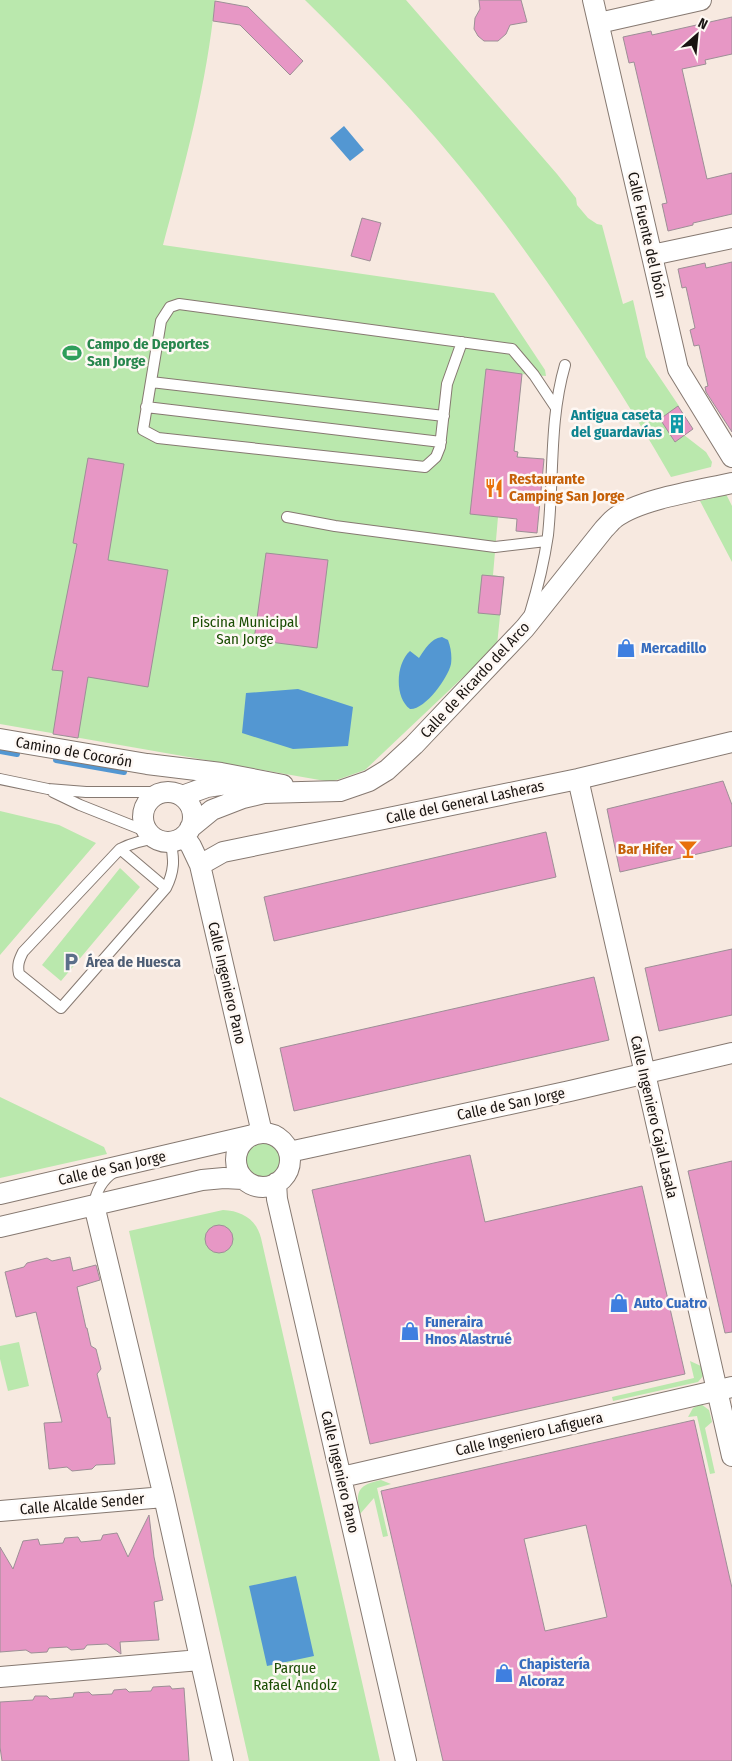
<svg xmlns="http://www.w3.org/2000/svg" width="732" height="1761" viewBox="0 0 732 1761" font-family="'Fira Sans Condensed',sans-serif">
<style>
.green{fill:#bae8ad}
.water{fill:#5397d2}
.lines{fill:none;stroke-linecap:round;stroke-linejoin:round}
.stream{stroke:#5397d2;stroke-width:6}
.building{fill:#e797c5;stroke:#9d8f96;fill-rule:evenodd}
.service-casing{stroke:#867971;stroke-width:12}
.minor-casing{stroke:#867971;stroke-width:22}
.service{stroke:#fff;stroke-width:10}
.minor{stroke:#fff;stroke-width:20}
.labels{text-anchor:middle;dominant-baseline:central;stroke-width:5;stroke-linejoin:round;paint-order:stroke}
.street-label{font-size:15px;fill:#191411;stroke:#fef8f4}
.leisure-label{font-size:15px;font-weight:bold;fill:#27864d;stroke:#fef8f4;text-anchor:start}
.culture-label{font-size:15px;font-weight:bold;fill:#0d838f;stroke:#fef8f4;text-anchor:end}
.food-label{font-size:15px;font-weight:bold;fill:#c56008;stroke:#fef8f4;text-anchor:start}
.park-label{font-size:15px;fill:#1a4d03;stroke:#fef8f4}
.shop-label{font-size:15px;font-weight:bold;fill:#366cbe;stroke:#fef8f4;text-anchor:start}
.service-label{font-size:15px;font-weight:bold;fill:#4e5e75;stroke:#fef8f4;text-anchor:start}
</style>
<rect width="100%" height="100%" fill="#f7e9e0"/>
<path class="green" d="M0,0H215C207,84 185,164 163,245L494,293L545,370L546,376L522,374L514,451L518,452L511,518L498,517L493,575L504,577L497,645L365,770L331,782L0,724Z
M305,0H406L557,174L576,198L577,205L588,218L597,224L602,225L623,304L633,300L646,357L679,406L660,419L675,441L684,435L706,452L712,462L711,467L671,477C621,390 566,306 506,225C446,145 377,70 305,0Z
M726,494L732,506V562L700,501Z
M0,811L59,825L96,843L0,955Z
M120,868L140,887L61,981L42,965Z
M0,1097L104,1147L107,1154L0,1178Z
M246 1160a17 17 0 1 1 34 0a17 17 0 1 1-34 0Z
M223,1210C242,1211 256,1219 261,1238L380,1761H249L129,1231Z
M19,1342L29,1386L8,1391L0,1359V1346Z
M690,1361L701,1366L703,1376L698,1382L613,1401L612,1397L694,1378Z
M701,1404L709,1410L712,1422L705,1428L715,1473L710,1474L697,1416L688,1417L693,1408Z
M381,1480L391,1484L377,1488L388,1536L383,1537L374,1498L360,1514C355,1491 358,1485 381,1480Z"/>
<path class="water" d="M344,126L364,150L350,161L330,138Z
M442,637L448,640C451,648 452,656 451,664C448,678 425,710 410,709C394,697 396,663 410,651L419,658C425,649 430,639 442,637Z
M298,689L353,707L348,746L293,749L242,733L246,693Z
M296,1576L314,1656L267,1666L249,1586Z"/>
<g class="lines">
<path class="stream" d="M0,751L17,754
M56,760L124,772"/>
</g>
<path class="building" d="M479,0H521L527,22L510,25L506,34L498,41H484L478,36L474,29L475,18L480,9Z
M215,1L248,7L303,61L290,75L240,25L213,21Z
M732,17V54L705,60L706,64L682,69L707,179L732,173V214L693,223V225L668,231L662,204L667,203L634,62L629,63L623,37L651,31L652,35Z
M362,218L381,223L370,261L351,256Z
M732,262V432L706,392L705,387L708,386L699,345L694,346L690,330L695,328L686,287L682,288L678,269L705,263L706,268Z
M486,369L522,374L514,451L518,452L517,457L544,459L537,533L516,531L517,519L470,514Z
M678,406L693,429L675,442L660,419Z
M88,458L124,464L108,560L168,570L148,687L88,677L78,738L53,734L63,671L52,670L77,544L73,543Z
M266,553L328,560L317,648L254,640Z
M482,575L504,577L500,615L478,613Z
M723,781L732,805V846L620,872L607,809Z
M546,832L556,877L274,941L264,897Z
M732,949V1015L659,1031L645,968Z
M594,977L609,1040L294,1111L280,1048Z
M470,1155L485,1222L642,1186L685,1374L370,1444L312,1190Z
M732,1161V1332L725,1333L688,1171Z
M205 1239a14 14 0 1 1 28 0a14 14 0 1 1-28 0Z
M70,1257L73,1271L96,1265L100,1280L77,1287L86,1328H87L91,1346L96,1349L101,1369L97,1374L108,1418L110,1417L115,1464L96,1465L92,1469L72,1471L67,1467L49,1469L44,1423L62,1422L36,1312L16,1317L5,1272L24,1267L27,1263L47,1258L52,1261Z
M694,1420L732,1588V1761H443L381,1491ZM586,1525L607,1617L545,1631L524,1539Z
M149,1515L154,1557L163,1600L154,1602L159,1640L120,1642L121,1654L107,1644L87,1645L84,1649L71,1650L67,1647L49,1648L47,1652L31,1653L26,1650L0,1652V1547L13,1569L23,1541L38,1539L40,1545L63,1543L65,1538L78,1537L81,1542L101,1540L103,1535L117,1533L128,1557Z
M170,1686L172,1689L184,1688L189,1761H2L0,1747V1702L33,1700L35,1696H47L50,1699L73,1697L74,1693L89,1692L92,1695L112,1694L114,1690L126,1689L129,1692L151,1691L153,1687Z"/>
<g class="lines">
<g class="service-casing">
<path id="service" d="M462,342L447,384L440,447L436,457L425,467L158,438L143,430L161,321L170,307L179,304L512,349L534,375L556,408
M151,382L444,416
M146,407L441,442
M287,517L335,526L495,547L546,541
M530,613C538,587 544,562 548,535C554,478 549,420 565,365
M0,779L48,789L86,792H163
M53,792L80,805L148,832
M120,849L166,888L61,1008L19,974C17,965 19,960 23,952Z
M120,849C132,843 142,840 155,839
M166,888C174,872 175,859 170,842
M94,1205C96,1191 102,1180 114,1172"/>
</g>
<g class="minor-casing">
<path id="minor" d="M593,0L678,369L732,457
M599,23L701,0
M652,255L732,238
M0,739L147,764L221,773L283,785
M578,779L732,1456
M143 817a25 25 0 1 1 50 0a25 25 0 1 1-50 0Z
M182,796L207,787L239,782
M190,828L212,810L243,798L264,793L340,791L369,781L387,770L414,745L525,628L604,529C608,525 611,521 615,518C639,499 701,490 732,483
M184,836L191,846L200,865L262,1133
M200,865L223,852L578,779L732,742
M236 1160a27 27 0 1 1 54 0a27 27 0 1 1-54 0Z
M289,1152L570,1091L732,1053
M276,1183L277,1199L406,1761
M0,1194L253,1135
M94,1205L164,1497L223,1761
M0,1227L202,1180L224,1178L243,1179
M342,1477L732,1387
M0,1511L164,1497
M0,1677L200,1660"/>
</g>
<use href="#service" class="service"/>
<use href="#minor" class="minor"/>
</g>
<defs>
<g id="stadium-bare" transform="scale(1.5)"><path d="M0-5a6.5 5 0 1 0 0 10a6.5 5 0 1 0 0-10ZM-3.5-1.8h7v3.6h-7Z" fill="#2e9e5b" stroke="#fef8f4" stroke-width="2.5" paint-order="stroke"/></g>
<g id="building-bare" transform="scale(1.5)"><path d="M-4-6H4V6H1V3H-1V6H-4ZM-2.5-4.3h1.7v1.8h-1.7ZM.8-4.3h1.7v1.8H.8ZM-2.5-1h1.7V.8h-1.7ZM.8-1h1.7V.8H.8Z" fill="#0f9aa8" stroke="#fef8f4" stroke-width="2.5" paint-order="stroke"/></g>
<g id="restaurant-bare" transform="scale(1.5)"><path d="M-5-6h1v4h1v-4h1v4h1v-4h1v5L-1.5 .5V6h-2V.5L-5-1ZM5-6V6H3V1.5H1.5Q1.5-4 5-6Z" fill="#e8710a" stroke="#fef8f4" stroke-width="2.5" paint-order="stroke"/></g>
<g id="shop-bare" transform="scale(1.5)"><path d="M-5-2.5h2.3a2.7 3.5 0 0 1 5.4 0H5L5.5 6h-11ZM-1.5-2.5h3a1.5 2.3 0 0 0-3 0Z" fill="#3f7fe0" stroke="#fef8f4" stroke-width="2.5" paint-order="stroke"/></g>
<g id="bar-bare" transform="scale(1.5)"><path d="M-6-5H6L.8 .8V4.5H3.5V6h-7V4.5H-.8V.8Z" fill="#e8710a" stroke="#fef8f4" stroke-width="2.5" paint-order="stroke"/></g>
<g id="parking-bare" transform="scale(1.5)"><path d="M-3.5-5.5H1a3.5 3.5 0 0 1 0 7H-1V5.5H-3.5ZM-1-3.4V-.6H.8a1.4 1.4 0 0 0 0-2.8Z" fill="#5c6f8a" stroke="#fef8f4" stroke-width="2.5" paint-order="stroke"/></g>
</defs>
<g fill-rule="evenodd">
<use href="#stadium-bare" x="72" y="353"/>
<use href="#building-bare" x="677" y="424"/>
<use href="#restaurant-bare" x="494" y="488"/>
<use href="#shop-bare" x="626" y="648"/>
<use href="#bar-bare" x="688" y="849"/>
<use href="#parking-bare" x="71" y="962"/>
<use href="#shop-bare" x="619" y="1303"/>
<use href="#shop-bare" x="410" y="1331"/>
<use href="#shop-bare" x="504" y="1673"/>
</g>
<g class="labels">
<g class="street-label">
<text transform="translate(647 235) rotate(77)">Calle Fuente del Ibón</text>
<text transform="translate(475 680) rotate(-47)">Calle de Ricardo del Arco</text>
<text transform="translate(74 752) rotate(10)">Camino de Cocorón</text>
<text transform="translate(465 802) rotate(-12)">Calle del General Lasheras</text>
<text transform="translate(227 983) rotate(77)">Calle Ingeniero Pano</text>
<text transform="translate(511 1104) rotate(-12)">Calle de San Jorge</text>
<text transform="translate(654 1117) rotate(77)">Calle Ingeniero Cajal Lasala</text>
<text transform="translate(112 1168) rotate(-13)">Calle de San Jorge</text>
<text transform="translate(529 1434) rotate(-13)">Calle Ingeniero Lafiguera</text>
<text transform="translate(340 1472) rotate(77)">Calle Ingeniero Pano</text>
<text transform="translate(82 1504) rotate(-5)">Calle Alcalde Sender</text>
</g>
<g class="leisure-label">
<text x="87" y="344">Campo de Deportes<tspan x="87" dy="17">San Jorge</tspan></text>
</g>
<g class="culture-label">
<text x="662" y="415">Antigua caseta<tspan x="662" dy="17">del guardavías</tspan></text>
</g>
<g class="food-label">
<text x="509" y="479">Restaurante<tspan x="509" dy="17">Camping San Jorge</tspan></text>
<text x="673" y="849" text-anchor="end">Bar Hifer</text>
</g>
<g class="park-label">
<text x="245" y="622">Piscina Municipal<tspan x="245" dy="17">San Jorge</tspan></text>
<text x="295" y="1668">Parque<tspan x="295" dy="17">Rafael Andolz</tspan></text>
</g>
<g class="shop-label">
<text x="641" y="648">Mercadillo</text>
<text x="634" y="1303">Auto Cuatro</text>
<text x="425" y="1322">Funeraira<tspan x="425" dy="17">Hnos Alastrué</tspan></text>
<text x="519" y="1664">Chapistería<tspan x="519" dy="17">Alcoraz</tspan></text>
</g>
<g class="service-label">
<text x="86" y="962">Área de Huesca</text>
</g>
</g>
<g transform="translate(697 35) rotate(27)" stroke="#fef8f4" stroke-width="4" paint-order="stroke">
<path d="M0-4L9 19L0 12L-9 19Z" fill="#191411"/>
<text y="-8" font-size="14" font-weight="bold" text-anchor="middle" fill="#191411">N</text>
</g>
</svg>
